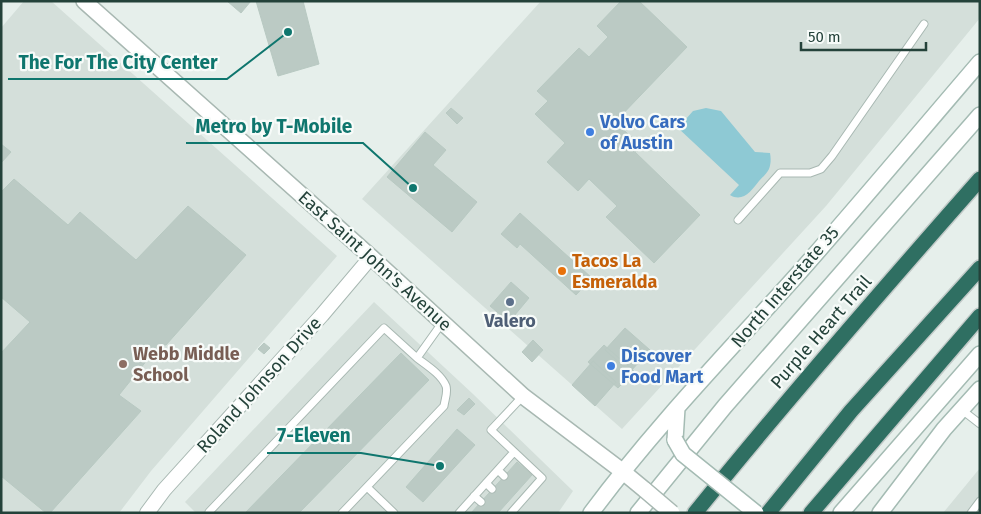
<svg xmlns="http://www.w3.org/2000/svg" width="981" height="514" viewBox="0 0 981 514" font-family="'Fira Sans',sans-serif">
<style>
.built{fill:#d4dfda}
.water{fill:#8ec9d4}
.building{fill:#bbcac4;stroke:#b8c9c2}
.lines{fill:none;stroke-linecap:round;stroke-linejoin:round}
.service-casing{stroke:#a8b8b2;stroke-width:9}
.minor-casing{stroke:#a8b8b2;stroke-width:16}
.tertiary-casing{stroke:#a8b8b2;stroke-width:18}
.secondary-casing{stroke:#a4bbb3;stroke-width:18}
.motorway-casing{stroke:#c2cac8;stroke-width:18}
.service{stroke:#fff;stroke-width:7}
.minor{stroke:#fff;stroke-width:14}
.tertiary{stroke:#fff;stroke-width:15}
.secondary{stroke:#fff;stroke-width:15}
.motorway{stroke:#2f6f62;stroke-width:15}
.tertiary-bridge-casing{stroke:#a8b8b2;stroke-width:18;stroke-linecap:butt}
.secondary-bridge-casing{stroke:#a4bbb3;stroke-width:18;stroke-linecap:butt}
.tertiary-bridge{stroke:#fff;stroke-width:15}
.secondary-bridge{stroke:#fff;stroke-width:15}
.shop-dot{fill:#3f7fe0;stroke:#f7fbf9;stroke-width:2}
.food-dot{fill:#e8710a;stroke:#f7fbf9;stroke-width:2}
.service-dot{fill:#5c6f8a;stroke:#f7fbf9;stroke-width:2}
.education-dot{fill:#8d6e63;stroke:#f7fbf9;stroke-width:2}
.labels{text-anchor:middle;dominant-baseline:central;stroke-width:4.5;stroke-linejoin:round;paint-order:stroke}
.shop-label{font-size:18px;font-weight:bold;fill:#366cbe;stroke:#f7fbf9;text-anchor:start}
.street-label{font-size:18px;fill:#24423a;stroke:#f7fbf9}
.food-label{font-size:18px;font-weight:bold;fill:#c56008;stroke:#f7fbf9;text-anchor:start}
.service-label{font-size:18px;font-weight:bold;fill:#4e5e75;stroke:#f7fbf9}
.education-label{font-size:18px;font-weight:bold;fill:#785e54;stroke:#f7fbf9;text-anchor:start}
.leader{fill:none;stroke:#0f766e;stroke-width:2}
.callout-dot{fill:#0f766e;stroke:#f7fbf9;stroke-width:2}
.callout-label{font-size:19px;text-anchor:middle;font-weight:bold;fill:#0f766e;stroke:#f7fbf9;stroke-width:4.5;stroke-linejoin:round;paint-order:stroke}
</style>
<rect width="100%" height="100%" fill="#e6efeb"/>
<path class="built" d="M24,1H51L337,256L151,471L119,513H1V28Z
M541,1H980V18L826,206L622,429L362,199Z
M374,302L473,394L573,491L558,513H196L185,502Z
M980,468V513H943Z"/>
<path class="water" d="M706,108L721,111L755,152L770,153C771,158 771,164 769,169C767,173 763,177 759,181C752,190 743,203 730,195L739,185L678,128L693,111Z"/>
<path class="building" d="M227,1H251L241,13Z
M256,1H303L319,64L278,76Z
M621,1H639L687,47L615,122L641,146L635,152L700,215L654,263L606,217L617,206L589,179L578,191L547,162L565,143L535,114L548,101L537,91L579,48L589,57L608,37L597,26Z
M451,108L463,118L457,124L446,113Z
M425,132L446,150L433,165L477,202L452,232L387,177Z
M1,144L11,152L1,163Z
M14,179L68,225L80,212L136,260L188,206L246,255L166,345L160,344L119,395L141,411L50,513H46L1,476V353L30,322L1,297V192Z
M520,213L592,278L576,295L520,244L517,248L501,234Z
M511,282L529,298L509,322L490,306Z
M625,328L650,350L630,372L605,350Z
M533,340L543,350L532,362L522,352Z
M264,343L270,348L264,354L258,349Z
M604,345L634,371L618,388L588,362Z
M401,353L429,380L299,513H245Z
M593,361L616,382L595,406L572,385Z
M469,398L475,404L464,415L457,410Z
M457,429L475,445L423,502L406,487Z
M517,462L532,475L498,513H471Z"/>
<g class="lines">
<g class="service-casing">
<path id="service" d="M738,220L780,173H810L821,169L832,156L924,24
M962,410L980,424
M498,470L504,476
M486,483L492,489
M367,487L394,513
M474,496L481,502
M209,512L384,328L417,358
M342,513L444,406C445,399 448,392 446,386C441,374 426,365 417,358L442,323
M459,513L514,452
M511,513L542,478L491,430L523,396
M971,513L980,501"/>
</g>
<g class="minor-casing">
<path id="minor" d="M147,513L164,490L322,315L371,257"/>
</g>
<g class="tertiary-casing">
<path id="tertiary" d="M84,1L371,257L523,396L622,471L645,490"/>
</g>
<g class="secondary-casing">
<path id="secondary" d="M675,440L677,408
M591,513C654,428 727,353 797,275C859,205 919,133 980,62
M638,513L725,406L980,115
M841,513L980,354
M880,513L944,429L980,389"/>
</g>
<g class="motorway-casing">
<path id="motorway" d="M695,513C787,399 883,289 980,179
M768,513L851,411L980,268
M811,513L980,316"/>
</g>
<use href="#service" class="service"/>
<use href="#minor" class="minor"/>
<use href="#tertiary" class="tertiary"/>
<use href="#secondary" class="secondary"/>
<use href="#motorway" class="motorway"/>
<g class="tertiary-bridge-casing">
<path id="tertiary-bridge" d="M645,490L672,513"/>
</g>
<g class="secondary-bridge-casing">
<path id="secondary-bridge" d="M675,440L683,454L756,513"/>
</g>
<use href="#tertiary-bridge" class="tertiary-bridge"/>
<use href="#secondary-bridge" class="secondary-bridge"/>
</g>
<g class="shop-dot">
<circle cx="590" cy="132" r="5"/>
<circle cx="611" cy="366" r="5"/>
</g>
<circle class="food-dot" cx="562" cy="271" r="5"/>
<circle class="service-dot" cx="510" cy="302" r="5"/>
<circle class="education-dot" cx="123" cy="364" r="5"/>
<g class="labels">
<g class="shop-label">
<text x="600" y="122">Volvo Cars<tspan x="600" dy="21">of Austin</tspan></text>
<text x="621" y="356">Discover<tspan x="621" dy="21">Food Mart</tspan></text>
</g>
<g class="street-label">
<text transform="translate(375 261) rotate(42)">East Saint John's Avenue</text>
<text transform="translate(785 287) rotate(-49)">North Interstate 35</text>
<text transform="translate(821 332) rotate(-49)">Purple Heart Trail</text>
<text transform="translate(259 385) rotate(-48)">Roland Johnson Drive</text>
</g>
<g class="food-label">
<text x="572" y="261">Tacos La<tspan x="572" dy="21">Esmeralda</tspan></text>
</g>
<g class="service-label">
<text x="510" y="321">Valero</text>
</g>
<g class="education-label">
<text x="133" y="354">Webb Middle<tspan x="133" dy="21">School</tspan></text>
</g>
</g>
<path class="leader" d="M288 32L227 79H8M413 188L363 143H186M440 466L361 453H267"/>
<g class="callout-dot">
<circle cx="288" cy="32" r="5"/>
<circle cx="413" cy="188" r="5"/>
<circle cx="440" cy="466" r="5"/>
</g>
<g class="callout-label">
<text x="118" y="69">The For The City Center</text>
<text x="274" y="133">Metro by T-Mobile</text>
<text x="314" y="442">7-Eleven</text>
</g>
<rect width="981" height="514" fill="none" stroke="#24423a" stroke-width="5"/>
<path d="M801 42v8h125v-8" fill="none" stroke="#24423a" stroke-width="2.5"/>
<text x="808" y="42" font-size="15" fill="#24423a" stroke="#f7fbf9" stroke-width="4" paint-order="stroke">50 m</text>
</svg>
